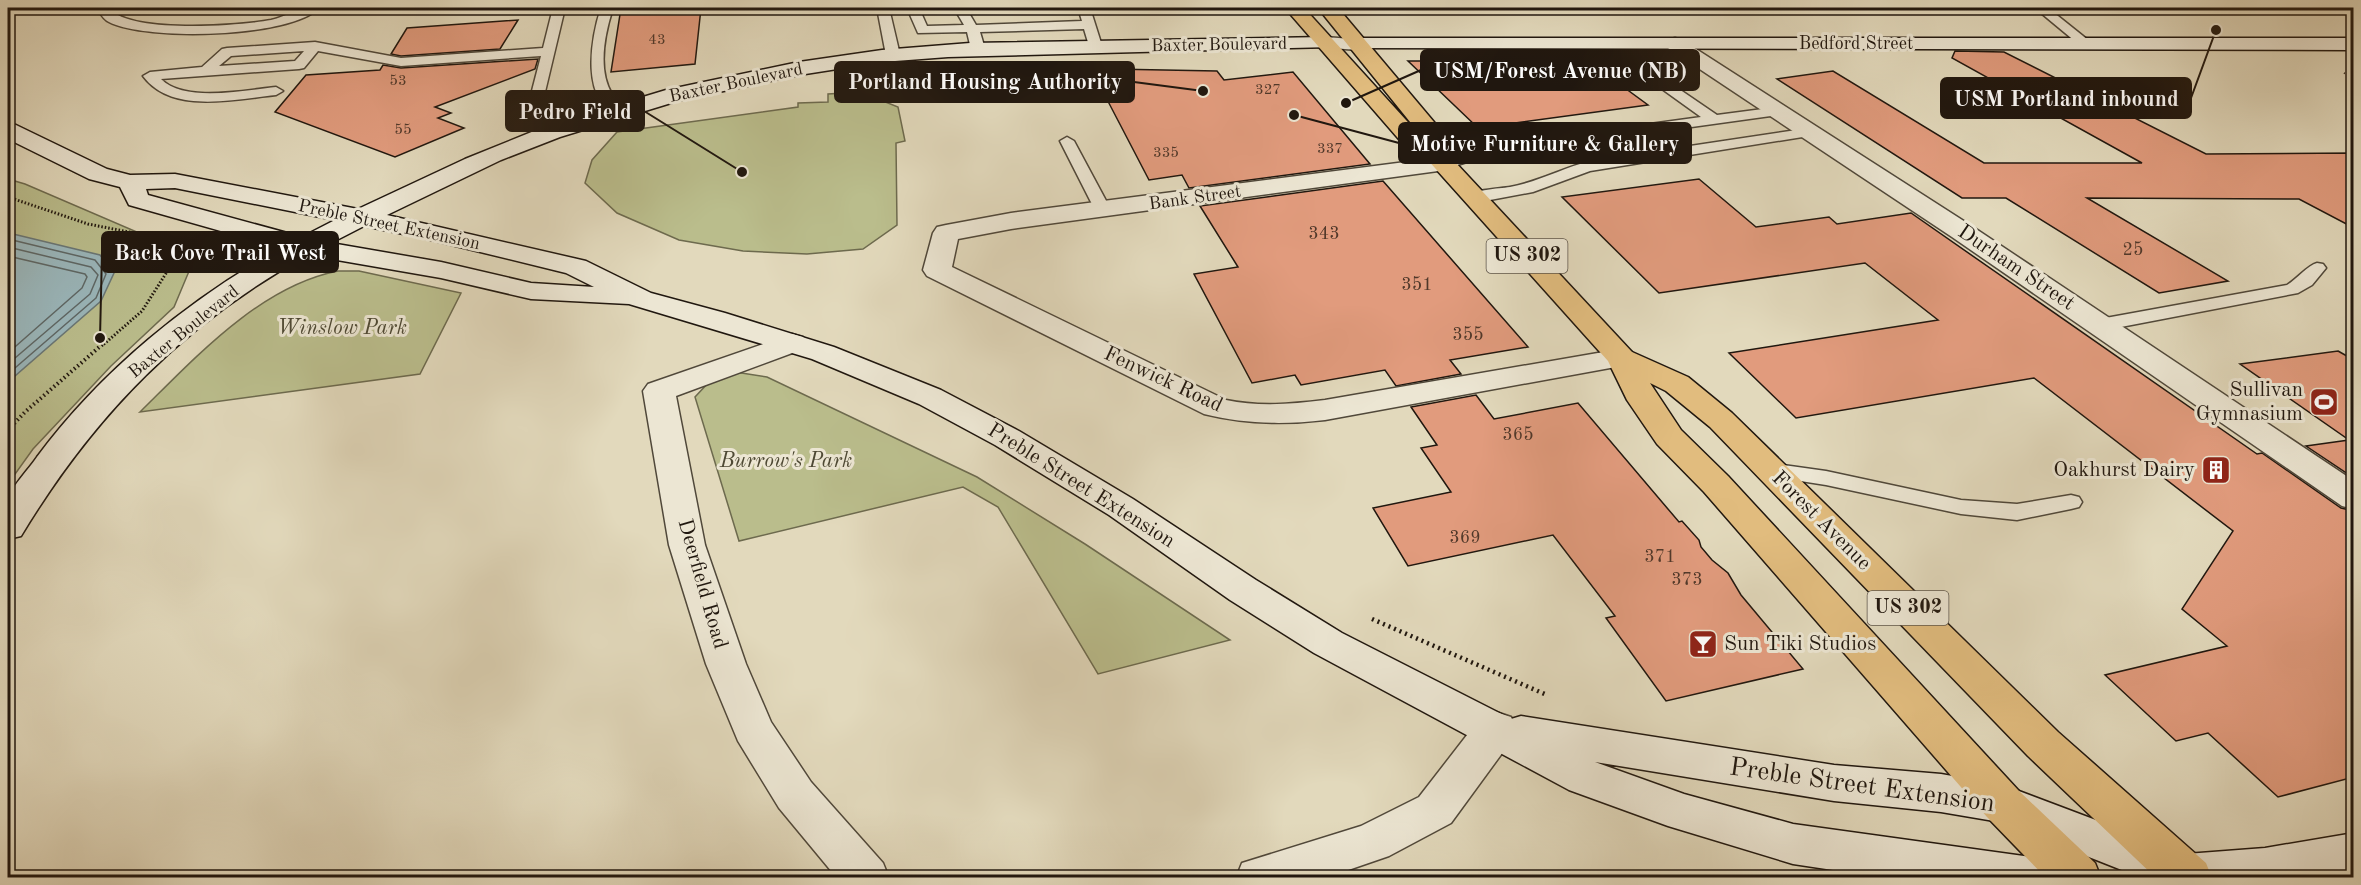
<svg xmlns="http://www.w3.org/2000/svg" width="2361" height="885" viewBox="0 0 2361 885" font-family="'Old Standard TT',serif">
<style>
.green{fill:#babd8c;stroke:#6d6a4e;stroke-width:1.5}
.water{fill:#9ab7bc;stroke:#697777;stroke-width:1.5}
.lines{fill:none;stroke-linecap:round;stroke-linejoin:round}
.shore{stroke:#5d6766;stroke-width:1.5}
.building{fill:#e19b7d;stroke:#20170f;stroke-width:1.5}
.lane-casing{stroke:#50483a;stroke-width:3}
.street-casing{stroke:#50483a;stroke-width:3}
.secondary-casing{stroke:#20170f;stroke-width:3}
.highway-casing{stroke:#20170f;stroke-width:3}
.path-far3{stroke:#20170f;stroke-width:2;stroke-dasharray:1 2;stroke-linecap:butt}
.path-far2{stroke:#20170f;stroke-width:3;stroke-dasharray:1.5 2;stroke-linecap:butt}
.path-far1{stroke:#20170f;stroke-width:4;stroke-dasharray:1.5 3;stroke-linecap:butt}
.path{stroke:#20170f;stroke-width:4.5;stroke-dasharray:2 4;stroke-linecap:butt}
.lane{fill:#ece6d3;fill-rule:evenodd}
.street{fill:#ece6d3;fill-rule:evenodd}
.secondary{fill:#ece6d3;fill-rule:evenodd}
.highway{fill:#e1bc7e;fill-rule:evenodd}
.labels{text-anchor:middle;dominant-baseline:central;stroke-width:6;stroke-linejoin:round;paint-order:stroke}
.far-number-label{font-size:15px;fill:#50382a}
.far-street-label{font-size:18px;fill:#20170f;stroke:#ece6d3}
.number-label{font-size:18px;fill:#50382a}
.shield{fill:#ece6d3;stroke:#5d554a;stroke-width:1.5}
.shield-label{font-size:20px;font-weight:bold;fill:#20170f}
.street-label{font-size:21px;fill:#20170f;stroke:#ece6d3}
.park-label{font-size:21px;font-style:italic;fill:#4e4934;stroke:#ece6d3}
.poi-label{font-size:21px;fill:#20170f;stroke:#ece6d3;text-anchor:end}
.near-street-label{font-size:26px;fill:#20170f;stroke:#ece6d3}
.leader{fill:none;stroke:#20170f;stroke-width:2}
.callout-dot{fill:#20170f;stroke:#ece6d3;stroke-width:2}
.callout{fill:#20170f;stroke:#20170f;stroke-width:2}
.callout-label{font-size:22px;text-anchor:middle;font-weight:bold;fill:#fff}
</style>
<rect width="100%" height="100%" fill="#e2d9bc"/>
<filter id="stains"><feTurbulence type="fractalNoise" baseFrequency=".00333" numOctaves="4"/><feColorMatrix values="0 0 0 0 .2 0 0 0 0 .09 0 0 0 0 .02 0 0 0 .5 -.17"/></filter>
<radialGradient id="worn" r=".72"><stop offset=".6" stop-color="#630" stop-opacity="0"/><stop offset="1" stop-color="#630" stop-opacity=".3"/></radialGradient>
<path class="green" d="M861,92L865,98L883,101L898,107L905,141L896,143L897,225L863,249L807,254L743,251L679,240L617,213L585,183L592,160L617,132L798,107V103L828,102V94Z
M8,179L25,184L195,257L174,307L111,366L33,449L8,484Z
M338,271H359L461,293L420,374L140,412C195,358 260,286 338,271Z
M735,372L767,377L977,477L1085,544L1230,640L1098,674L998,507L963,487L739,541L695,397L710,381Z"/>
<path class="water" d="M9,233L100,255L114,273L101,301L8,382Z"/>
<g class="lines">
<path class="shore" d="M8,239L95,260L106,274L96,298L8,374
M8,247L91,267L98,275L90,294L8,364
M8,256L85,274L87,277L82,288L8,353"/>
</g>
<path class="building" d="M621,8H701L695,64L611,72Z
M518,20L500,49L401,56L391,54L407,28Z
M1955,51L2004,52L2206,154L2354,153V228L2299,199L2087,198L2228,281L2159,293L2006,198H1962L1777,79L1833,71L1984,163H2142L1952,58Z
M538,59L535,69L435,107L451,113L438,118L464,128L395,157L275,112L306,75L380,70L383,65L401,68Z
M1408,61H1588L1648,105L1478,128Z
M1111,69L1217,71L1224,80L1293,72L1370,164L1189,188L1182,175L1149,180L1100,86L1119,84Z
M1699,179L1756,227L1829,217L1837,224L1911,213L2257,454L2262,453L2341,508L2354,511V777L2278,797L2208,733L2176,741L2105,675L2227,646L2182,609L2233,531L2034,378L1796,418L1729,353L1938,320L1865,263L1659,293L1562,197Z
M1383,181L1528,347L1450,360L1461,374L1396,386L1385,370L1301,385L1295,375L1252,383L1194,274L1238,267L1200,206Z
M2338,351L2354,360V478L2306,446L2349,440L2240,364Z
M1476,395L1494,419L1578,403L1679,522L1682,521L1699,540L1701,547L1712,560L1728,573L1741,595L1803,669L1666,701L1606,618L1615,616L1553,535L1408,566L1373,508L1451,492L1421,448L1437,445L1411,407Z"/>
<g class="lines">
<g class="lane-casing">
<path id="lane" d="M97,8H109C129,34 239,26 271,20C288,16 301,6 319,8C290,38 145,41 109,22C103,19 100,13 97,8Z
M474,8H565L540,113L557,132L555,135H545L526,114L541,56L401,66L318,51L304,68L299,69L161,79C184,103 245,90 276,87L283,91L276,95C235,99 172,115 143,76L150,72L202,67L222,49L227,48L315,42L401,58L543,48L552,12H480ZM304,51L295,61L219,66L231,56Z
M601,8H613C605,33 597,69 612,94C616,101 624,105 629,111L622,115C579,105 591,37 601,8Z
M877,8H889L900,55L898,58L893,59L886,55Z
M907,8H919L927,26L964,25L954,8H966L976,25L1082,21L1078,8H1090L1102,46L1100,49H1090L1084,29L980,32L985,49L978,53L971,49L967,32L918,33Z
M2035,8H2048L2093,44L2087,48L2082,47Z
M1635,59L1717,115L1778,107L1785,111L1778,115L1490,155L1444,169L1436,164L1439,161L1489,146L1701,117L1630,66L1628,63L1630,60Z
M1810,128L1817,132L1815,135L1590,171L1533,192L1474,203L1466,198C1473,189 1498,189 1510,187C1538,182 1563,168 1590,161Z
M1067,137L1074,141L1111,210L1109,213H1097L1095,210L1060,141Z
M2317,263L2323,264L2326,268L2312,285L2298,293L2100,331L2093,329L2091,325L2093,321L2100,319L2287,285C2297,279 2308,265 2317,263Z
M1770,463L1826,471L1961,500L2017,504L2071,495L2079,497L2082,502L2079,507L2071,509L2017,520L1961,514L1826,485L1762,475L1759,470L1762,465Z"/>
</g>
<g class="street-casing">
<path id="street" d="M1325,37L1365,40L1368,44L1365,48L1358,50L1318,47L1315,43L1318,39Z
M1675,38L1682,40L1970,225L2354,481V509L2342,506L1952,237L1668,48L1665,44L1668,40Z
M1444,157L1453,159L1456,164L1453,169L1011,229L958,239L952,267L1226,400C1259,407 1292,404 1325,400L1621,349L1632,352L1636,358L1632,364L1325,420C1283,425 1245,424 1204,414L927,276L923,270L933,233L937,227L946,225L1011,213Z
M792,334L803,337L807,343L803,349L676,396L705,545L746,664L771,722L811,782L883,863L889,878H837L779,808L738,741L706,664L669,545L643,391L648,384Z
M1496,712L1511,717L1517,729L1511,741L1451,823L1389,856L1325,878H1236L1242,863L1361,826L1419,797L1481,717Z"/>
</g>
<g class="secondary-casing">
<path id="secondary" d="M1325,37L1332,39L1335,43L1332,47L948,57L882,62L799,75L681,100L560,137L501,160L387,215L586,261L651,293L725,313L834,347L941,390L1019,431L1133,499L1256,580L1342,633L1511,719L1521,716L1834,765L1941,774L2003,785L2186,854L2265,848L2354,833V873L2330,878H2142L2000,822L1941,812L1834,801L1595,762L1684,794L1793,824L2031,857L2048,863L2054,878H1886L1793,864L1668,826L1569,790L1314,653L1230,600L1109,515L995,445L919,404L812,359L629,304L531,299L441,278L308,255C184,323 94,415 21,536L8,539C8,527 4,509 8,498C14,484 28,470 37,457C101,371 188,300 281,248L129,205L120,187L89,179L8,139V123L16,125L107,169L130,175L175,174L358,209L465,159L544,127L666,90L799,62L882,50L970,43ZM175,188L335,220L302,237L148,195L146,189ZM364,226L423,238L566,273L594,287L531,283L441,262L331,243Z
M1358,38H2354V50L1351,48L1348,44L1351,40Z"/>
</g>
<g class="highway-casing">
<path id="highway" d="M1285,8H1304L1426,142L1442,148L1632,352L1688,377L1732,413L2058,732L2206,863L2212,878H2156L2028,756L1710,427L1666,391L1650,383L1681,430L1728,476L2019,791L2095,863L2101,878H2046L1987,817L1704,492L1657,444L1627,400L1608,361L1426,158L1410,152Z
M1318,8H1338L1439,128L1443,133L1439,138L1431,140L1423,138Z"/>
</g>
<path class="path-far3" d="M1936,8L1945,14
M2344,73L2354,79"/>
<path class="path-far2" d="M8,197L88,224L144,235L172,264L142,311L103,345
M172,264L201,258H219"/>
<path class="path-far1" d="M8,430L25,412L104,343"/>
<path class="path" d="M1372,619L1547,695"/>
<use href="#lane" class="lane"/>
<use href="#street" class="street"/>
<use href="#secondary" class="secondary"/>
<use href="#highway" class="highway"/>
</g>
<defs>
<g id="stadium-square" transform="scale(1.5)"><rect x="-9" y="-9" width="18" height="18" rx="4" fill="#8f2418" stroke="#ece6d3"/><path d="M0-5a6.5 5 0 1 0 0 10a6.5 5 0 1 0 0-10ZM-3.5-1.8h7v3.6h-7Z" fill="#fff"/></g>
<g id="building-square" transform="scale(1.5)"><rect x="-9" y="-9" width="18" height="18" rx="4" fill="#8f2418" stroke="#ece6d3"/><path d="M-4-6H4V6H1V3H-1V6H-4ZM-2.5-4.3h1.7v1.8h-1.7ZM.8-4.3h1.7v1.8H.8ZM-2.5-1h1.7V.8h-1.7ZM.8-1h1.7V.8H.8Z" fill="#fff"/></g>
<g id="bar-square" transform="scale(1.5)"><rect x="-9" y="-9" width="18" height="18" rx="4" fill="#8f2418" stroke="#ece6d3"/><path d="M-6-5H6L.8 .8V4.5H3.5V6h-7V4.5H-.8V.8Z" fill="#fff"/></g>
</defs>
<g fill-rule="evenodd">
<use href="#stadium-square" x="2324" y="402"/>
<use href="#building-square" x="2216" y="470"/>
<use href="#bar-square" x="1703" y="644"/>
</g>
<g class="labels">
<g class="far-number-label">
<text x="657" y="40">43</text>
<text x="398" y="81">53</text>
<text x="1268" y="90">327</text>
<text x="403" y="130">55</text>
<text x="1330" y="149">337</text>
<text x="1166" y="153">335</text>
</g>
<g class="far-street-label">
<text x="1856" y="44">Bedford Street</text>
<text transform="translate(1219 45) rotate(-1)">Baxter Boulevard</text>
<text transform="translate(736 83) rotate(-12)">Baxter Boulevard</text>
<text transform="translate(1195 198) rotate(-8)">Bank Street</text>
<text transform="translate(389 225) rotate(12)">Preble Street Extension</text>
<text transform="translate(184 332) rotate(-39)">Baxter Boulevard</text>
</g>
<g class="number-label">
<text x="1324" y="234">343</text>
<text x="2133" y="250">25</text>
<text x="1417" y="285">351</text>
<text x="1468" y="335">355</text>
<text x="1518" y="435">365</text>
<text x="1465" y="538">369</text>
<text x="1660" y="557">371</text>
<text x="1687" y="580">373</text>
</g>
<g class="shield">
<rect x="1486.5" y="239" width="81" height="34" rx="4.5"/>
<rect x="1867.5" y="591" width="81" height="34" rx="4.5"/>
</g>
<g class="shield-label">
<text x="1527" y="256">US 302</text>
<text x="1908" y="608">US 302</text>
</g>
<g class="street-label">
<text transform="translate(2016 268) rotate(34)">Durham Street</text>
<text transform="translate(1163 380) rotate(25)">Fenwick Road</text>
<text transform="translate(1081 486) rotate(32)">Preble Street Extension</text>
<text transform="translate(1821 521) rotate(45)">Forest Avenue</text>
<text transform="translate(702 584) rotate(74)">Deerfield Road</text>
</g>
<g class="park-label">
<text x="342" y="328">Winslow Park</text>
<text x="786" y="461">Burrow's Park</text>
</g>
<g class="poi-label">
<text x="2303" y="390">Sullivan<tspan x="2303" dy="24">Gymnasium</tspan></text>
<text x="2195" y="470">Oakhurst Dairy</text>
<text x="1724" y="644" text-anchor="start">Sun Tiki Studios</text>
</g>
<g class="near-street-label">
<text transform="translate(1862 786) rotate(8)">Preble Street Extension</text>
</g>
</g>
<path class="leader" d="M1346 103L1421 70M1203 91L1134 82M2216 30L2191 98M742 172L644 111M1294 115L1399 143M100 338L102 252"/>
<g class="callout-dot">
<circle cx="1346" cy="103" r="6"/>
<circle cx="1203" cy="91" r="6"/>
<circle cx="2216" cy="30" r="6"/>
<circle cx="742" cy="172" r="6"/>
<circle cx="1294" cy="115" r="6"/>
<circle cx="100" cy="338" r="6"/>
</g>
<g class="callout">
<rect x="1421" y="50" width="278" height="40" rx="6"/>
<rect x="835" y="62" width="299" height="40" rx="6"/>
<rect x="1941" y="78" width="250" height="40" rx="6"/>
<rect x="506" y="91" width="138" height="40" rx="6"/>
<rect x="1399" y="123" width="292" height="40" rx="6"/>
<rect x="102" y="232" width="236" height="40" rx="6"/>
</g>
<g class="callout-label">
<text x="1560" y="78">USM/Forest Avenue (NB)</text>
<text x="985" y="89">Portland Housing Authority</text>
<text x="2066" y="106">USM Portland inbound</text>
<text x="575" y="119">Pedro Field</text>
<text x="1545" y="151">Motive Furniture &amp; Gallery</text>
<text x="220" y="260">Back Cove Trail West</text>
</g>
<rect width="2361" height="885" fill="none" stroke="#e2d9bc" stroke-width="30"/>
<rect x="9" y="9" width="2343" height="867" fill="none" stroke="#20170f" stroke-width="3"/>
<rect x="15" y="15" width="2331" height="855" fill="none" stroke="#20170f" stroke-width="1.5"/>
<rect width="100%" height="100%" filter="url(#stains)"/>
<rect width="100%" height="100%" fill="url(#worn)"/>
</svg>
